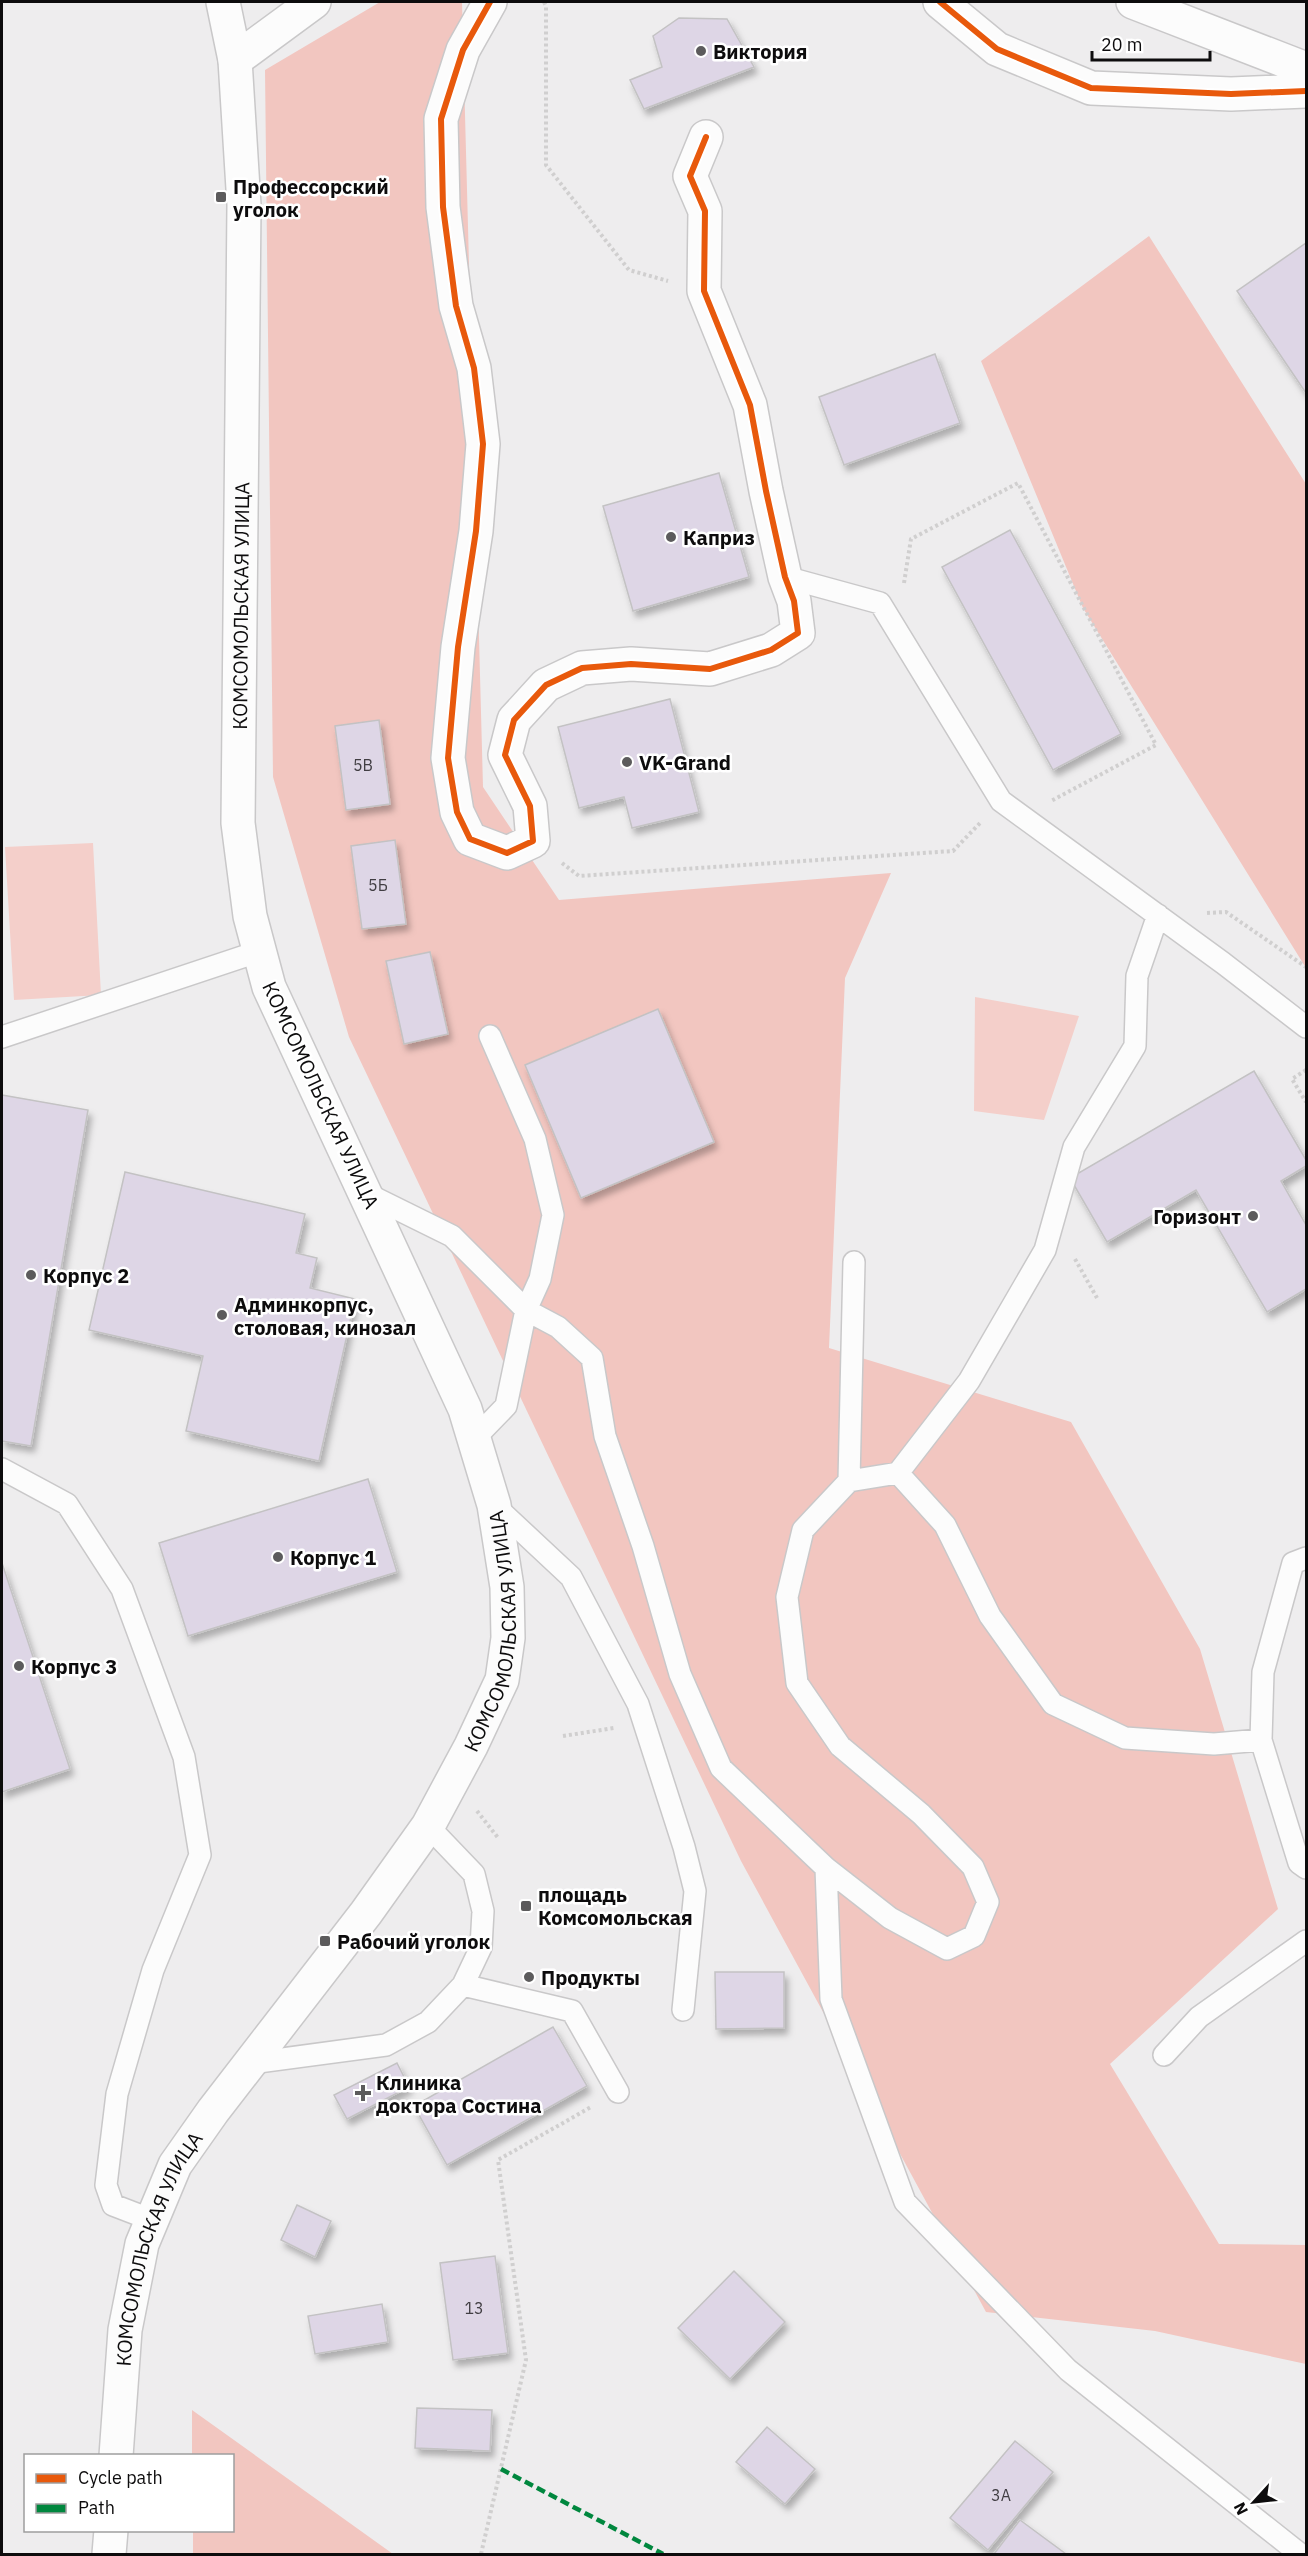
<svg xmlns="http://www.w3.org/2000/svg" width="1308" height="2556" viewBox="0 0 1308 2556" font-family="'IBM Plex Sans',sans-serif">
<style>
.green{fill:#f4cfca}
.forest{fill:#f2c6c0}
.building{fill:#ded6e6;stroke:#c3c2c3;stroke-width:1.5;filter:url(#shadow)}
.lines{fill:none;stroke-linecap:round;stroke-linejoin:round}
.service-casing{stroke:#c9c8c9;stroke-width:24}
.minor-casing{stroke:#c9c8c9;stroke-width:36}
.secondary-casing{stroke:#c9c8c9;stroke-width:36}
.path{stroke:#d0cfcf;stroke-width:4;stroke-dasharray:3 3;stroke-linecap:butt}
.service{stroke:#fcfcfc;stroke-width:21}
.minor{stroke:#fcfcfc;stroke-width:33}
.secondary{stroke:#fcfcfc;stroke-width:33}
.quiet{stroke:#00873e;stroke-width:4.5;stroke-dasharray:9 4.5;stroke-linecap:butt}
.cycleway-casing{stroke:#fff;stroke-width:10}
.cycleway{stroke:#e8590c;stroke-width:6}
.poi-dot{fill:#5c5b5c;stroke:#fff;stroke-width:2}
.labels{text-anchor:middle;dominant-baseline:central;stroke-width:5;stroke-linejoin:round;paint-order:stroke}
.number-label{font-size:16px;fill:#413e43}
.poi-label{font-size:20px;font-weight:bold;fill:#0d0c0d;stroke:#fff;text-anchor:start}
.street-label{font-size:20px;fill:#0d0c0d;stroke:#fff}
</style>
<defs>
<filter id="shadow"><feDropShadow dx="3.5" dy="6" stdDeviation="3" flood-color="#0004"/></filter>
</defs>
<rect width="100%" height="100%" fill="#eeedee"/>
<path class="green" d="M93,843L101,995L14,1000L5,847Z
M975,997L1079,1016L1044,1120L974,1111Z"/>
<path class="forest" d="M380,2H462L483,787L559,900L891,873L845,978L829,1348L1071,1422L1200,1649L1278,1909L1110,2064L1219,2244L1306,2245V2364L1155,2331L986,2312L741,1861L349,1037L273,777L265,70Z
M1149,236L1306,484V968L1083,608L981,361Z
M192,2410L393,2554H193V2531L232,2530V2456L192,2455Z"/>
<path class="building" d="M679,18L727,19L754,67L644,109L630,80L662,67L653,36Z
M1306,243V393L1237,291Z
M935,354L960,423L844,465L819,397Z
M719,473L749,577L633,611L603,506Z
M1010,530L1121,734L1053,770L942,567Z
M670,699L699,812L632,828L624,797L579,808L558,727Z
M379,720L390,804L346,810L335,726Z
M395,840L406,924L362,929L351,846Z
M430,952L448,1034L404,1044L386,961Z
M658,1009L714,1142L581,1198L525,1065Z
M1254,1071L1306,1160V1166L1281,1181L1306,1225V1289L1267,1312L1196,1190L1107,1242L1070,1178Z
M2,1095L88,1110L31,1446L2,1441Z
M125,1172L305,1214L296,1253L317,1258L310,1288L355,1299L319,1461L186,1431L203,1356L89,1330Z
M368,1479L397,1572L188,1636L159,1543Z
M2,1563L70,1769L2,1792Z
M715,1972H784V2028L716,2029Z
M553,2027L587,2086L447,2165L414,2106Z
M397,2063L409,2087L347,2119L334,2095Z
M297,2205L331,2221L315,2257L281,2240Z
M495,2256L508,2353L453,2360L440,2263Z
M734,2271L785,2322L730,2379L678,2328Z
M382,2304L388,2342L315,2354L308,2316Z
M417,2408L492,2410L490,2451L415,2448Z
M767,2427L815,2469L785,2504L736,2462Z
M1015,2441L1053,2472L988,2550L950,2518Z
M1020,2520L1066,2554H994Z"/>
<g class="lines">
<g class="service-casing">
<path id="service" d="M785,577L880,603L1001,801L1223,963L1306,1027
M2,1037L260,951
M367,1194L452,1236L526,1310L558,1327L592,1358L605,1436L643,1546L680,1674L721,1768L826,1868L890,1918L947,1949L974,1936L988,1902L973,1867L921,1814L840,1746L797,1683L787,1597L803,1530L849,1481L898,1473L945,1525L990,1616L1053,1704L1125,1738L1214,1744L1261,1740L1299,1863L1306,1868
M474,1439L506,1406L526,1310L540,1279L553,1215L535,1139L490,1036
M2,1469L67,1504L122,1589L184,1757L200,1855L153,1970L117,2094L106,2185L113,2205L152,2220
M898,1473L969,1381L1045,1250L1074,1147L1135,1046L1137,976L1158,915
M849,1481L854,1262
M494,1505L571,1577L638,1704L684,1847L695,1891L683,2010
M1261,1740L1263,1672L1293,1563L1306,1558
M826,1868L831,1999L905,2202L1068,2370L1300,2554
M463,1985L572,2011L618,2092
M1164,2055L1199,2017L1306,1941
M252,2063L386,2045L428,2022L463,1985L481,1947L483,1911L474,1874L428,1826"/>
</g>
<g class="minor-casing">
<path id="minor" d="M490,2L463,50L441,119L443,207L456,306L474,368L483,444L476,531L458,647L448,758L457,812L470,839L507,853L533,841L530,806L505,755L514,720L546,685L582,668L631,664L710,669L771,650L798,633L794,601L785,577L766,491L750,405L704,291L705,211L690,176L706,137
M940,2L997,49L1091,88L1231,94L1306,91
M1133,2L1306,69
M235,60L314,2"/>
</g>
<g class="secondary-casing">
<g id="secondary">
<path id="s1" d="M116,2456L125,2330L142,2244L175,2165L213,2111L366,1913L428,1826L471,1746L502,1680L508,1638L507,1587L494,1505L465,1409L269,987L250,916L238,823L244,205L235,60L223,2"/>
<path d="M109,2554L111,2530"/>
</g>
</g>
<path class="path" d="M544,2L546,6V165L629,270L668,281
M904,583L911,539L1018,483L1156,745L1051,801
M562,863L579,876L953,851L981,822
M1207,913L1226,912L1306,967
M1306,1070L1292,1079L1306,1102
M1075,1259L1097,1298
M563,1736L614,1728
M477,1811L499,1839
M481,2554L526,2360L498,2160L591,2107"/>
<use href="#service" class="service"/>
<use href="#minor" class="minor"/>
<use href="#secondary" class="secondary"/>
<path class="quiet" d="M501,2469L663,2554"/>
<g class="cycleway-casing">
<path id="cycleway" d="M490,2L463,50L441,119L443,207L456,306L474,368L483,444L476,531L458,647L448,758L457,812L470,839L507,853L533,841L530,806L505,755L514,720L546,685L582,668L631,664L710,669L771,650L798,633L794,601L785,577L766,491L750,405L704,291L705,211L690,176L706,137
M940,2L997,49L1091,88L1231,94L1306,91"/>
</g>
<use href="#cycleway" class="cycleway"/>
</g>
<g class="poi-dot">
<circle cx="701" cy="51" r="6"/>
<rect x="215" y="191" width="12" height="12" rx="3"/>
<circle cx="671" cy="537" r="6"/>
<circle cx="627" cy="762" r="6"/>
<circle cx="1253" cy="1216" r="6"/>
<circle cx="31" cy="1275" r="6"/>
<circle cx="222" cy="1315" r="6"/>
<circle cx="278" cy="1557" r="6"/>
<circle cx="19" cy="1666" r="6"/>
<rect x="520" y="1900" width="12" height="12" rx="3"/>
<rect x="319" y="1935" width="12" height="12" rx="3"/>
<circle cx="529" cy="1977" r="6"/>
<path d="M360 2084h6v6h6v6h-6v6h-6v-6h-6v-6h6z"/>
</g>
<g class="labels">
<g class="number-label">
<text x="363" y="765">5В</text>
<text x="378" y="885">5Б</text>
<text x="474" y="2308">13</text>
<text x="1001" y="2495">3А</text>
</g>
<g class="poi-label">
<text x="713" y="51">Виктория</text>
<text x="233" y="186">Профессорский<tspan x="233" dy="23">уголок</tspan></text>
<text x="683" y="537">Каприз</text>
<text x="639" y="762">VK-Grand</text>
<text x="1241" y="1216" text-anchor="end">Горизонт</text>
<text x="43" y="1275">Корпус 2</text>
<text x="234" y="1304">Админкорпус,<tspan x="234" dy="23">столовая, кинозал</tspan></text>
<text x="290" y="1557">Корпус 1</text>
<text x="31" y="1666">Корпус 3</text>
<text x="538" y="1894">площадь<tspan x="538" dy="23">Комсомольская</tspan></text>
<text x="337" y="1941">Рабочий уголок</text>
<text x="541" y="1977">Продукты</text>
<text x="376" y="2082">Клиника<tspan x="376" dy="23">доктора Состина</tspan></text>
</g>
<g class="street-label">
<text stroke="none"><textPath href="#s1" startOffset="2013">КОМСОМОЛЬСКАЯ УЛИЦА</textPath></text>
<text transform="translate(321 1095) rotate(65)">КОМСОМОЛЬСКАЯ УЛИЦА</text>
<text stroke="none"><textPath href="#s1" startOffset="933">КОМСОМОЛЬСКАЯ УЛИЦА</textPath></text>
<text stroke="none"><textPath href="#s1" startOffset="214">КОМСОМОЛЬСКАЯ УЛИЦА</textPath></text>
</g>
</g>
<rect width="1308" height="2556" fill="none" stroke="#0d0c0d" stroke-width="6"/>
<rect x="24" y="2454" width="210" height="78" fill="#ffffff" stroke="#9e9e9e" stroke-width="1.5"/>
<rect x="36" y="2474" width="30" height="9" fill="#e8590c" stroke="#9e9e9e" stroke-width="1.5"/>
<text x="78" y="2484" font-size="18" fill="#0d0c0d">Cycle path</text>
<rect x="36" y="2504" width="30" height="9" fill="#00873e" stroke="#9e9e9e" stroke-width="1.5"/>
<text x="78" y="2514" font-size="18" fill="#0d0c0d">Path</text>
<g transform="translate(1254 2502) rotate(243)" stroke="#ffffff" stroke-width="4.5" paint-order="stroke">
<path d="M0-4.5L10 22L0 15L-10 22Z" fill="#0d0c0d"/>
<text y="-9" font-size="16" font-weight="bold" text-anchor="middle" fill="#0d0c0d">N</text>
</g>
<path d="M1092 51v9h118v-9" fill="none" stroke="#0d0c0d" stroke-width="3"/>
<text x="1101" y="51" font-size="18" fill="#0d0c0d" stroke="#ffffff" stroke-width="4.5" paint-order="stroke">20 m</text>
</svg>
